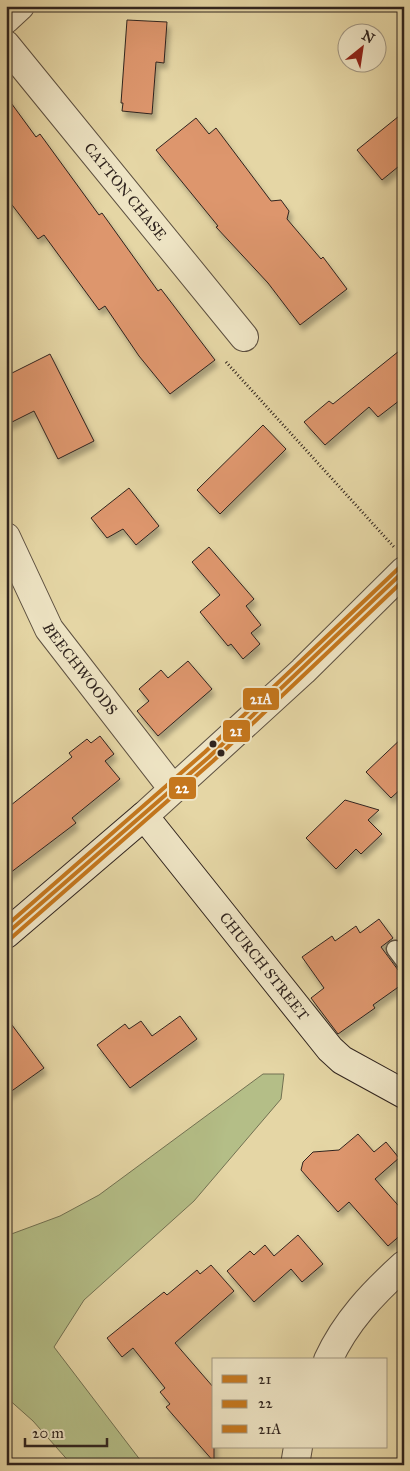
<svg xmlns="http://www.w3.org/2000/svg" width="410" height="1471" viewBox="0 0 410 1471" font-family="'IM FELL Great Primer',serif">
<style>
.green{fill:#b4be87;stroke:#727152}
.building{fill:#dd966d;stroke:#30241e;filter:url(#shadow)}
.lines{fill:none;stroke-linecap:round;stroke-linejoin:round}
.lane-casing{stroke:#5d5040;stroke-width:19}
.street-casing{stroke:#5d5040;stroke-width:30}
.secondary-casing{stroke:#30241e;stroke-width:30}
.path{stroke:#30241e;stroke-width:3;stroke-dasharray:1 2.5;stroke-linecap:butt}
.lane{stroke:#eee4c4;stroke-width:16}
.street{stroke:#eee4c4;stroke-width:28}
.secondary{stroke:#eee4c4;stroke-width:28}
.bus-1-casing{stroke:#eee4c4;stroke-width:8}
.bus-2-casing{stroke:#eee4c4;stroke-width:8}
.bus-3-casing{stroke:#eee4c4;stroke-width:8}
.bus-1{stroke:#c5771d;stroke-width:4}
.bus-2{stroke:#c5771d;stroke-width:4}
.bus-3{stroke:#c5771d;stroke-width:4}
.bus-dot{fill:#30241e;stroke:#eee4c4;stroke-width:2}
.labels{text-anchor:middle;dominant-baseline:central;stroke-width:5;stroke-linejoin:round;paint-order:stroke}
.street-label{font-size:15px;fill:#30241e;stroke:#eee4c4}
.line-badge{stroke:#eee4c4;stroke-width:2}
.badge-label{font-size:14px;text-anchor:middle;font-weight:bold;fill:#fff}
</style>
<defs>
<filter id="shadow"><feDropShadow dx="3" dy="5.5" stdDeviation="2.5" flood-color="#0004"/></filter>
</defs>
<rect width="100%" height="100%" fill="#e5d6a5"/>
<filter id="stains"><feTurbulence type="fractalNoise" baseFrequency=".004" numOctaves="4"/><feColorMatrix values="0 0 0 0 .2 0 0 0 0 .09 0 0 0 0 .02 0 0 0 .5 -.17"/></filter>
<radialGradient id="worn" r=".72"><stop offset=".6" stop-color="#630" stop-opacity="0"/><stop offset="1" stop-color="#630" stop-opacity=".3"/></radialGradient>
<path class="green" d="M263,1074H284L281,1099L194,1201L84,1300L54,1347L144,1465H72L33,1421L6,1397V1236L60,1216L99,1195Z"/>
<path class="building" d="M127,20L167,22L164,63L156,62L152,114L122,111L123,103H121Z
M6,96L36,137L40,134L99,215L102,213L158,291L161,289L215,360L170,394L139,356L105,306L99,310L44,235L38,239L6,197Z
M404,112V162L382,180L357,150Z
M196,118L209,134L216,128L271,201L281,200L289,211L287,219L321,259L323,257L347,289L300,325L268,283L216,227L218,226L156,150Z
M404,347V397L378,417L369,407L325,445L304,422L329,401L333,404Z
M50,354L94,441L58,459L34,411L6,425V376Z
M263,425L286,449L220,514L197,490Z
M129,488L159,526L136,545L123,529L107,538L91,518Z
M209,547L254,599L246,606L261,625L251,633L260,644L243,659L231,644L228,646L200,612L220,595L192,562Z
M188,661L212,689L158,736L137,711L149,701L139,689L161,670L168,678Z
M100,736L114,754L105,761L120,779L72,818L76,823L6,876V809L72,757L69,753L87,739L91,743Z
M404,736V786L391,798L366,772Z
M345,800L379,810L368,820L382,834L361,854L356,849L336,869L306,838Z
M379,919L393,938L381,947L404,978V983L373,1005L375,1008L338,1034L311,998L324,988L302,957L332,936L335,941L356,926L360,933Z
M180,1016L197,1039L130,1088L97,1045L125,1024L129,1029L141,1021L152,1036Z
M6,1017L44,1068L6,1095Z
M358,1134L374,1152L386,1142L399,1158L375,1179L404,1212V1232L388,1246L349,1202L338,1212L301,1170L303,1162L313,1152L339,1150Z
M298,1235L323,1264L302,1282L291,1269L254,1302L227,1271L250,1251L254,1255L265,1245L274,1256Z
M211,1265L234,1291L175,1343L214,1388V1462L166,1407L170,1404L160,1392L165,1388L133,1348L122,1357L107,1338L164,1292L167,1295L197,1270L200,1274Z"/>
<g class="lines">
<g class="lane-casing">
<path id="lane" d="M395,949L404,961"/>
</g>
<g class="street-casing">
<g id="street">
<path d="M6,19L20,6"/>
<path id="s1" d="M6,45L244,337"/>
<path id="s2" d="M6,537L49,629L173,789"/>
<path d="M144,816L303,671L404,571"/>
<path d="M328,1360C346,1321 373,1293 404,1265"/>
<path d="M295,1465L298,1447"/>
</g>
</g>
<g class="secondary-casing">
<g id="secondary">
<path id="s3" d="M6,934L144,816L330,1049L342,1060L404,1094"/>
</g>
</g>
<path class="path" d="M226,362L394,547"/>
<use href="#lane" class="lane"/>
<use href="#street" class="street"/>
<use href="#secondary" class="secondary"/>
<g class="bus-1-casing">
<path id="bus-1" d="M6,934L209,757L404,571"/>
</g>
<g class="bus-2-casing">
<path id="bus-2" d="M10,939L213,761L404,580"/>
</g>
<g class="bus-3-casing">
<path id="bus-3" d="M6,926L205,752L400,567"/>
</g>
<use href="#bus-1" class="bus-1"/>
<use href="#bus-2" class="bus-2"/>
<use href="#bus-3" class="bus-3"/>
</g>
<g class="bus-dot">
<circle cx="213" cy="744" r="4.5"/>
<circle cx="221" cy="753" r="4.5"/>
</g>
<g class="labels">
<g class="street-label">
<text stroke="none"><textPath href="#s1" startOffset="189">CATTON CHASE</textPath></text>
<text stroke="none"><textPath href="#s2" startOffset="152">BEECHWOODS</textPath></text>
<text stroke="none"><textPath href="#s3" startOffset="374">CHURCH STREET</textPath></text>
</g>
</g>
<g class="line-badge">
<rect x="242" y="687" width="38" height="24" rx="5" fill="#c5771d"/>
<rect x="222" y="719" width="29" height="24" rx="5" fill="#c5771d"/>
<rect x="168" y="776" width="29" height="24" rx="5" fill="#c5771d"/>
</g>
<g class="badge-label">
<text x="261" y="704">21A</text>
<text x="236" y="736">21</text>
<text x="182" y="793">22</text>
</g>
<rect width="410" height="1471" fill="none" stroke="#e5d6a5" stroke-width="25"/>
<rect x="8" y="8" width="395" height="1456" fill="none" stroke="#30241e" stroke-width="2.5"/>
<rect x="12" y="12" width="385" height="1446" fill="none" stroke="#30241e"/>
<rect x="212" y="1358" width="175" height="90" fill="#eee4c4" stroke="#a29782"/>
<rect x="222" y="1375" width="25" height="8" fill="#c5771d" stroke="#a29782"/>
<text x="258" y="1384" font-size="15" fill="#30241e">21</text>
<rect x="222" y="1400" width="25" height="8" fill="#c5771d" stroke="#a29782"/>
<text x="258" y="1408" font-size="15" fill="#30241e">22</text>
<rect x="222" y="1425" width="25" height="8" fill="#c5771d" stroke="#a29782"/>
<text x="258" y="1434" font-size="15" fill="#30241e">21A</text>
<g transform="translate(362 48) rotate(30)"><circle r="24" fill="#eee4c4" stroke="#a29782"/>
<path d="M0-4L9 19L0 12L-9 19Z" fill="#8f2418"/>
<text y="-8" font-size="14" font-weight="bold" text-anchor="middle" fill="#30241e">N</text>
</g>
<path d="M25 1438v8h82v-8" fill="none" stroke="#30241e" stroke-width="2.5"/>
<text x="32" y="1438" font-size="15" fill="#30241e" stroke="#eee4c4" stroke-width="4" paint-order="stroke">20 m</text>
<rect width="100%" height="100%" filter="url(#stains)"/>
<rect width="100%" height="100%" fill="url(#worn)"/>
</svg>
